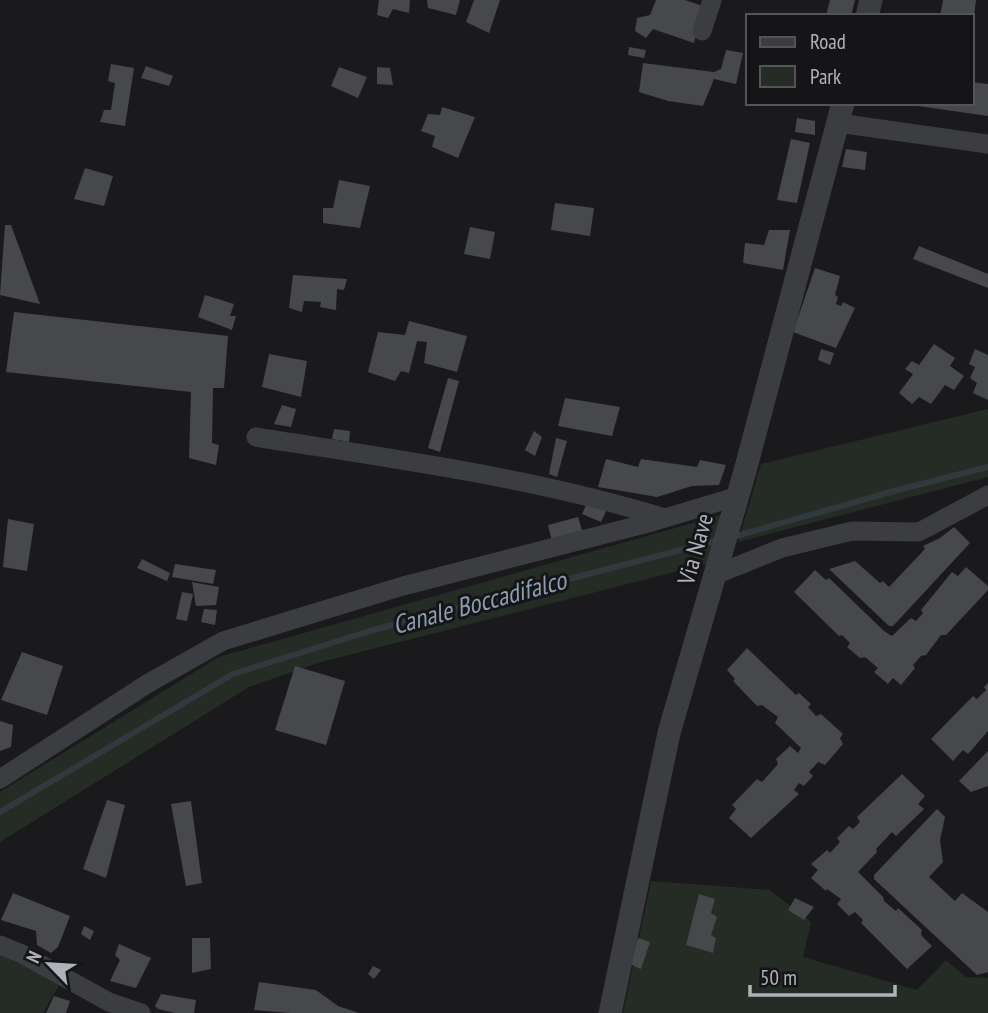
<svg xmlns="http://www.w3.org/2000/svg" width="988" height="1013" viewBox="0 0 988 1013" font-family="'PT Sans Narrow',sans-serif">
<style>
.green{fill:#242c25}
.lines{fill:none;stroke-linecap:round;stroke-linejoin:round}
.stream{stroke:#31393f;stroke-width:6}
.building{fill:#47484c}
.minor{stroke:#3c3d41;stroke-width:19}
.tertiary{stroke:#3c3d41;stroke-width:23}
.labels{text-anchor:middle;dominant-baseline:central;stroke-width:6;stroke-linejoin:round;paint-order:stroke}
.street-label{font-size:24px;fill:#aeb2ba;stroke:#151517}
.water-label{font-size:26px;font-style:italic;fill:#899fb1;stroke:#151517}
</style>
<rect width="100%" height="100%" fill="#1a1a1c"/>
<path class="green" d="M988,409V477L738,542L761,464Z
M721,515L706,564L321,662L249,687L0,842V792L219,657Z
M651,881L770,890L811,922L803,957L917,990L946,960L966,977L988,978V1013H623Z
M0,952L59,985L43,1013H0Z"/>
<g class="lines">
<path class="stream" d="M733,537L894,491L988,467
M0,812L233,674L373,630L719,540"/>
</g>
<path class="building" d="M379,0H410L409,13L393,9L388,18L377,15Z
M427,0H460L456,15L428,8Z
M474,0H500L489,33L466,22Z
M656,0H685L703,6L694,43L653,29L646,38L635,31L637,18L650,15Z
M830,0H855L851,16H826Z
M943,0H976L974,16H940Z
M629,47L646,50L644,58L628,55Z
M726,50L743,53L736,84L714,79L703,106L668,101L639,92L643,63L714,72L721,69Z
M111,64L134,68L125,126L100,122L104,110H111L115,83L108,81Z
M146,66L173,76L169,86L141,78Z
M339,67L367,77L358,98L331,86Z
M377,67L390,68L393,85L377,84Z
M972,82L988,84V116L911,105L972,103Z
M442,107L475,117L458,158L432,147L435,136L421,131L428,114L440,115Z
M797,118L815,121V135L795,132Z
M791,139L810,143L797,203L777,200Z
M846,149L867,152L865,170L842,167Z
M85,168L113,176L104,206L74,199Z
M339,180L370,186L360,228L323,223V208H333Z
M555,203L594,208L590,236L551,230Z
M5,225H11L40,304L0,295Z
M470,227L495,232L490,259L464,254Z
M769,230H790L783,270L743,263L745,243L764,245Z
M919,246L988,274V288L913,259Z
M815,268L840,276L835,295L838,297L836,304L841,306L843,302L855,308L836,348L793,332Z
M293,275L347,279L344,290L337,289L336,310L320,307L321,302L304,301L302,312L289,308Z
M205,295L234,304L230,316H236L232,330L198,317Z
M14,312L228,336L224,388H213L212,443L219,445L216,465L189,458L191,392L6,372Z
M409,321L467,336L457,372L424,363L427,342L417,341L409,373L401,371L395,381L368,372L378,332L405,335Z
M934,344L955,358L950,366L964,376L954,390L945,385L931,404L919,397L912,404L899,393L913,374L905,369L912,361L919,365Z
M821,349L834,353L830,365L818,360Z
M975,349L988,355V400L973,393L977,383L970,378L975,367L969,364Z
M269,354L307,361L301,397L262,387Z
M448,378L459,381L440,452L428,448Z
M565,398L620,407L612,436L558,426Z
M282,405L296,409L291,427L274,424Z
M334,429L350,431L349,442L332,439Z
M534,431L542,437L535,456L525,450Z
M556,438L567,441L557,477L549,474Z
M606,459L638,467L641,459L697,467L700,460L726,465L719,485L692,486L657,497L598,487Z
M588,501L608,507L601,522L582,514Z
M578,517L583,533L552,541L548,525Z
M8,519L34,524L27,571L3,567Z
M954,527L970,543L893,626H889L829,569L855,561L880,583L883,581L889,587L925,549L923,546L940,538Z
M142,559L170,573L167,581L137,568Z
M175,564L216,570L213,584L172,577Z
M966,567L988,586V590L946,635H941L926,655L921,656L913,665L915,668L901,685L893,678L888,684L874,672L878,668L865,657L860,658L847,647L850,643L842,635L839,636L794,592L815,570L826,580L829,578L884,631L892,636L911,618L916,621L923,613L921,610L952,572L958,576Z
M192,582L219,587L216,605L196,606Z
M182,592L193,594L187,621L176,619Z
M204,609L217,610L215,625L201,622Z
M747,648L796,695L799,693L811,704L808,707L816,716L821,714L843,734L840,738L843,744L825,765L818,762L809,772L813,776L804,786L799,783L794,790L799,794L751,838L729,818L736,809L732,805L757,779L762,782L778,764L776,759L790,746L798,753L801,748L775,723L778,717L762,705L757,706L733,681L735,679L727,670Z
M22,652L63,666L47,715L1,700Z
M295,666L345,681L326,745L275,730Z
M988,683V731L968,754L963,750L953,761L931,739L973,696L977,699L986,690L984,687Z
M0,721L13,725L11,747L0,751Z
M988,751V786L971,792L959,781Z
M902,774L925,796L918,804L924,809L896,836L892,832L876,849L877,852L858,872L883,897L884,901L896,911L898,908L922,930L921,935L932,946L907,969L861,923L863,920L855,912L849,916L837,904L841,899L827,889L826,891L811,878L818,870L811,864L827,850L830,853L840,842L837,838L849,826L853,829L860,822L857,817Z
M107,800L125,805L106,878L83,869Z
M191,801L202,883L186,886L171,804Z
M937,809L945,817L940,840L943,862L929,877L955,901L962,893L988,912V972L977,975L874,879V875Z
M13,893L70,916L58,947L51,953L37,945L36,931L1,920Z
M699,894L715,899L711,913L717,917L711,935L716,938L713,953L686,945Z
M795,898L814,907L804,920L788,910Z
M84,926L94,931L90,940L81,934Z
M192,938H210L211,969L192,973Z
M638,938L650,942L641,969L630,964Z
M119,944L151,958L136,988L110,981L120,960L115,955Z
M373,966L381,970L374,979L368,974Z
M259,982L316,990L338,1006L359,1013H290L254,1010Z
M161,994L196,1000L194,1013H175L158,1009L155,1006Z
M54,996L70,1001L66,1013H46Z"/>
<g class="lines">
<path class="minor" d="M702,31L712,0
M838,123L988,144
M256,437C393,459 532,477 665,518
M715,575L782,548L852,531L919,532L988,495
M0,779L147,684L223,641L403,586L652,522L738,496
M0,945L22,954L109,1002L141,1013"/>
<path class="tertiary" d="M867,16L871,0
M610,1013L669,733L745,471L843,103"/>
</g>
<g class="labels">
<g class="street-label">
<text transform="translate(695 549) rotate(-74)">Via Nave</text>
</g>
<g class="water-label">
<text transform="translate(479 602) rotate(-15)">Canale Boccadifalco</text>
</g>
</g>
<rect x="746" y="14" width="228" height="91" fill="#151517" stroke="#525458" stroke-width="2"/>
<rect x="760" y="37" width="35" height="10" fill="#3c3d41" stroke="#525458" stroke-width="2"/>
<text x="810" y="49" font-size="21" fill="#aeb2ba">Road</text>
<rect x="760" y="66" width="35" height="21" fill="#242c25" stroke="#525458" stroke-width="2"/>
<text x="810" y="84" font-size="21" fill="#aeb2ba">Park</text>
<g transform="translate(49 964) rotate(295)" stroke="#151517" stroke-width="5" paint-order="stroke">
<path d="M0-5L12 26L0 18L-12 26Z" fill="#aeb2ba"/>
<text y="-10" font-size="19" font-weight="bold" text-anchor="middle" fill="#aeb2ba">N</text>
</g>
<path d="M750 985v10h145v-10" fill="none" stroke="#aeb2ba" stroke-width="3.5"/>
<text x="760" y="985" font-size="21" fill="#aeb2ba" stroke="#151517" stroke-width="5" paint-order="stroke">50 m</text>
</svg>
